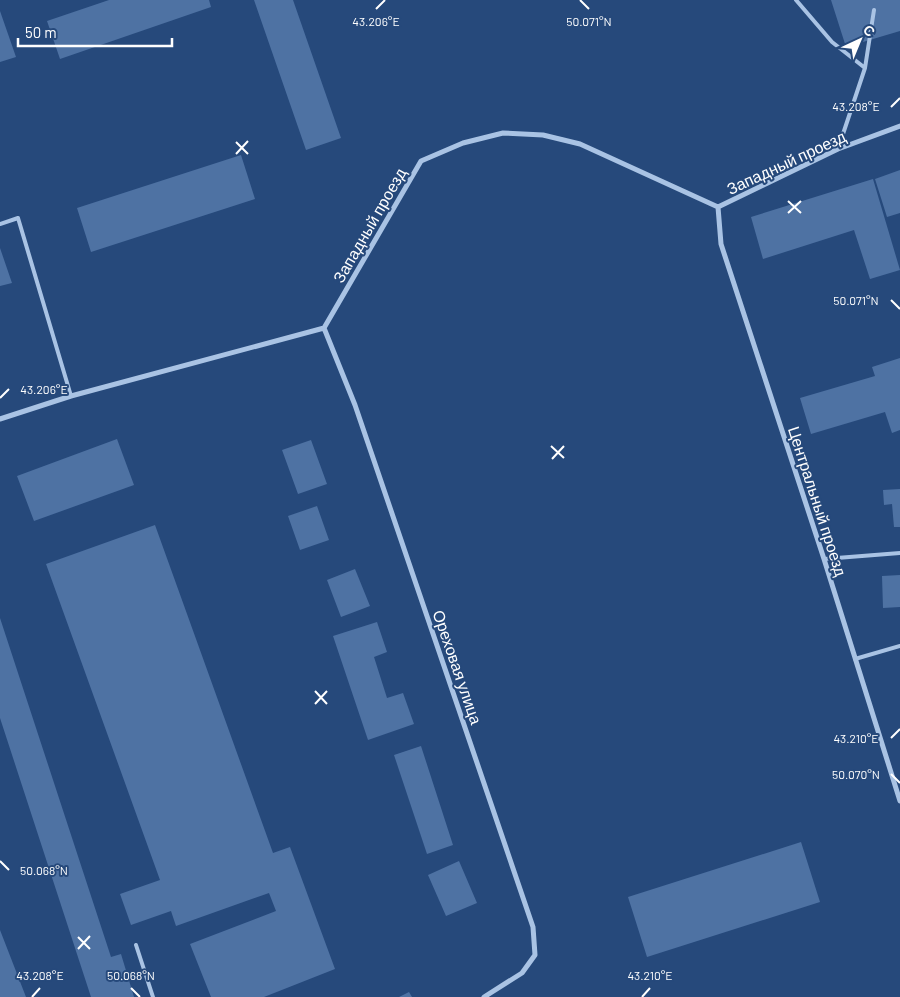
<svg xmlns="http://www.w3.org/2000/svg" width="900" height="997" viewBox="0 0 900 997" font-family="Barlow,sans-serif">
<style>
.building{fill:#4e72a3}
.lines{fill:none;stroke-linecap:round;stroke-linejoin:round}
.lane{stroke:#a9c3e4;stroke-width:4}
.street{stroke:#a9c3e4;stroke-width:5}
.ticks{fill:none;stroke:#fff;stroke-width:2}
.labels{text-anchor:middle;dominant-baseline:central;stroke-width:4;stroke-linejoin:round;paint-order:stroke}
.street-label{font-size:16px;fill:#fff;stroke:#26497b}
.ticks-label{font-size:12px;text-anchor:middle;fill:#fff;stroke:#26497b;stroke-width:4;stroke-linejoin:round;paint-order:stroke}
</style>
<rect width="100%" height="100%" fill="#26497b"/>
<path class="building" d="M109,0H209L211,7L60,59L47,21Z
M254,0H293L341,138L306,150Z
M831,0H900V31L846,47Z
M0,11L16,57L0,62Z
M241,155L255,199L91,252L77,208Z
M900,170V213L887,217L875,179Z
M873,179L900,270L870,279L854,230L763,259L751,217Z
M0,248L12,283L0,286Z
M900,358V430L892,433L885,412L811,434L800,398L875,376L872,367Z
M117,439L134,485L34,521L17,476Z
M311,440L327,484L298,494L282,450Z
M900,489V527H894L892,504L884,505L883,490Z
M317,506L329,540L300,550L288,516Z
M155,525L273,853L290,847L335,969L264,997H211L190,944L276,911L269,893L176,926L171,911L131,925L120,894L160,880L46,564Z
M355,569L370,606L341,617L327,580Z
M900,575V607L883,608L882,576Z
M0,618L111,957L121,954L134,997H91L0,718Z
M377,622L387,652L374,657L387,698L403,693L414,724L368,740L333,636Z
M421,746L453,845L427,854L394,755Z
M801,842L820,902L647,957L628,897Z
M459,861L477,903L446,916L428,875Z
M0,930L26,997H0Z
M409,992L412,997H399Z"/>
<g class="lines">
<path class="lane" d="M796,0L832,42L865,68L838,149
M865,68L874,10
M0,224L18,218L71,396
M824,559L900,553
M855,659L900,646
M136,945L153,997"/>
<path class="street" d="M718,207L721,244L824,559L900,801
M324,328L355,405L533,927L535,955L522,973L484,997
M0,419L71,396L324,328L421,161L463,143L503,133L543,135L580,144L718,207L838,149L900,126"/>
</g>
<path class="ticks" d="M580,0L589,9M376,9L385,0M891,107L900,98M236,142L248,154M236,154L248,141M788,201L801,213M788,213L801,201M891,300L900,309M0,398L9,389M551,446L564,458M552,459L564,446M315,691L327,704M315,704L327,691M891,738L900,729M891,774L900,783M0,861L9,870M78,937L90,949M78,949L90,936M131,988L140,997M32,997L40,988M642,997L650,988"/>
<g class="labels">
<g class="street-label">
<text transform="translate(786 162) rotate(-25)">Западный проезд</text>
<text transform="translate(369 225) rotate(-60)">Западный проезд</text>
<text transform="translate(818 501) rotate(72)">Центральный проезд</text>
<text transform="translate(458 667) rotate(71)">Ореховая улица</text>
</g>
</g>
<g class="ticks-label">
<text x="589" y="26">50.071°N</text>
<text x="376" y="26">43.206°E</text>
<text x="856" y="111">43.208°E</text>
<text x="856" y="305">50.071°N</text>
<text x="44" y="394">43.206°E</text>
<text x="856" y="743">43.210°E</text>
<text x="856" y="779">50.070°N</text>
<text x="44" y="875">50.068°N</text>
<text x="40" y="980">43.208°E</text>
<text x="650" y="980">43.210°E</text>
<text x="131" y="980">50.068°N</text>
</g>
<g transform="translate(860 40) rotate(44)" stroke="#26497b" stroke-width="4" paint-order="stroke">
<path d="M0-4L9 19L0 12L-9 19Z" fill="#ffffff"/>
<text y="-8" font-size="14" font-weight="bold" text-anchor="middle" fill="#ffffff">С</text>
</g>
<path d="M18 38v8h154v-8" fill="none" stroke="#ffffff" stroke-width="2.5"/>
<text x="25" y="38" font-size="15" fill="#ffffff" stroke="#26497b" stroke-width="4" paint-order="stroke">50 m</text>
</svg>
